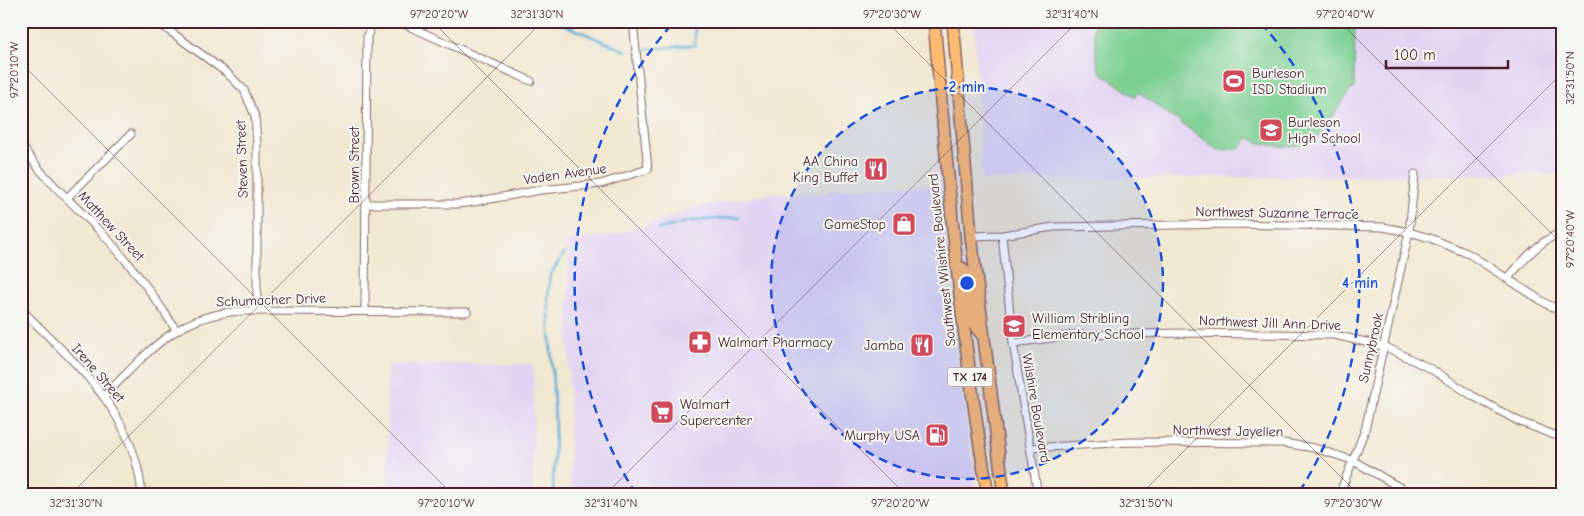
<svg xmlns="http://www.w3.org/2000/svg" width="1584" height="516" viewBox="0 0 1584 516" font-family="'Comic Neue',sans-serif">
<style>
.built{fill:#e1d4f3}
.pitch{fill:#7bcf92;stroke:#62775e}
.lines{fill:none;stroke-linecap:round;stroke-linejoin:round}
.stream{stroke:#58aad3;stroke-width:2.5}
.minor-casing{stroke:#846565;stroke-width:9}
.primary-casing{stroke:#846565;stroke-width:14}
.minor{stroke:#fff;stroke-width:7}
.primary{stroke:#ffbb71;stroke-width:11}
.ticks{fill:none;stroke:#4a1f2b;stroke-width:1;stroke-opacity:0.45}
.ring{fill:none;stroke:#1d4ed8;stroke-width:2.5;stroke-dasharray:9 6}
.labels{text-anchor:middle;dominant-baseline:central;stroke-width:4;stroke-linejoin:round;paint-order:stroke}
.shield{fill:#f6f6f2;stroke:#7e6067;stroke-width:1}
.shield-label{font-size:12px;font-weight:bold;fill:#4a1f2b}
.poi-label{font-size:14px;fill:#4a1f2b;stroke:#f6f6f2;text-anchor:start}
.street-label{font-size:14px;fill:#4a1f2b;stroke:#f6f6f2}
.centre{fill:#1d4ed8;stroke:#f6f6f2;stroke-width:2.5}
.ring-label{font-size:15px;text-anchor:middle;font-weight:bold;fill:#1d4ed8;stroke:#f6f6f2;stroke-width:4;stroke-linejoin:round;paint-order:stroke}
.neatline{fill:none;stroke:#4a1f2b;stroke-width:2}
.ticks-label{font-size:12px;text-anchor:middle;fill:#4a1f2b}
</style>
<rect width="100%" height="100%" fill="#f6f6f2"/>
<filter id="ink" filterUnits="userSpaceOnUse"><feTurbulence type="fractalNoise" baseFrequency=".02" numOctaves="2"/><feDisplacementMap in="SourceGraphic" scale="10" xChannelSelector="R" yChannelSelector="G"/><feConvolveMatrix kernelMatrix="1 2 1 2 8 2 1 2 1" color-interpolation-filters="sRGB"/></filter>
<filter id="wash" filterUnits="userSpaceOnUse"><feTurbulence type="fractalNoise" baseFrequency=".0096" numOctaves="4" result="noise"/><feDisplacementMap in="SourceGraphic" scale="20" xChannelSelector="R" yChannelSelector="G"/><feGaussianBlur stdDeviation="1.12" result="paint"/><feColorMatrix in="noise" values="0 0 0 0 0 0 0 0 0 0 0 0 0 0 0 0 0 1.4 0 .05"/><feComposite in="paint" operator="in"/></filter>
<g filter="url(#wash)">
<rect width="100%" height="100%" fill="#f0e8d1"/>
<path class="built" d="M974,21H1563V174L982,180Z
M941,184L944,274L977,495H570L568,241L602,237L636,229L703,205L778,193L823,194L834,189Z
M532,364L534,371L533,495H388L387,365Z"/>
<path class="pitch" d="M1093,21H1355L1354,89H1351C1343,100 1323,133 1313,140C1296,151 1265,146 1248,138L1240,149L1218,150L1138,92L1135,97L1103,74L1098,68Z"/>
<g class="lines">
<path class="stream" d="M555,21L626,51
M646,49L695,45V21
M659,229L692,221L740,217
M553,495L555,422L548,297L550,275L565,252"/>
</g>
</g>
<g filter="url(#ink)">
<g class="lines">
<g class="minor-casing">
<path id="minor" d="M156,21L227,73L244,90L255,116L257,143V311
M397,21L531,81
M21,144C42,178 74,204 101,232C130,263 154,295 176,330
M67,198L131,134
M366,204H458L473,202L541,190L601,184L648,169L633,21
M1002,235L1013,343L1038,495
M971,236L1002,235L1054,227L1233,224L1383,227L1409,232L1430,238L1469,254L1545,303L1563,312
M1508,278C1525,259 1538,241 1563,232
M21,309C76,365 135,411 142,495
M365,311L367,37L373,21
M21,324L29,317
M1013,343L1076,335L1185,333L1334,335L1384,346L1431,369L1473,396L1518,421L1554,435H1563
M105,395C148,353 174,316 240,311L467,312
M1031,448L1130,442L1283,443L1314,448L1352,460L1413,495
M1339,495L1365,430L1409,232L1415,174"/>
</g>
<g class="primary-casing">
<path id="primary" d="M934,21C948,180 961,338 988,495
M953,21L971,236L1004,495
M956,266L962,268L967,274L972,322L983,336"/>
</g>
<use href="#minor" class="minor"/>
<use href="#primary" class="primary"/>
</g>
</g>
<path class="ticks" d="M432,21L906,495M886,21L1359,495M1339,21L1563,245M21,63L453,495M70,495L543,21M605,495L1078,21M1140,495L1563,72"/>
<circle cx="967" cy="283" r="196" fill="#1d4ed8" fill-opacity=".12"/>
<g class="ring">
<circle cx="967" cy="283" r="196"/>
<path d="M636 494A393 393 0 0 1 673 23M1261 23A393 393 0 0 1 1298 494"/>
</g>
<defs>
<g id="stadium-square" transform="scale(1.25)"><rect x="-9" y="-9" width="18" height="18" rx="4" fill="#d1495b" stroke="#f6f6f2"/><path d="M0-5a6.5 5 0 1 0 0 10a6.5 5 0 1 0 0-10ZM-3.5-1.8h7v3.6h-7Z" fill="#fff"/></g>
<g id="school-square" transform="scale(1.25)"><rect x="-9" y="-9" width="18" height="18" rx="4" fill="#d1495b" stroke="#f6f6f2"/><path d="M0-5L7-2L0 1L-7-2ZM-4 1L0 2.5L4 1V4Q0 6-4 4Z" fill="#fff"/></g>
<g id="restaurant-square" transform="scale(1.25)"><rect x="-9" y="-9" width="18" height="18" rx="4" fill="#d1495b" stroke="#f6f6f2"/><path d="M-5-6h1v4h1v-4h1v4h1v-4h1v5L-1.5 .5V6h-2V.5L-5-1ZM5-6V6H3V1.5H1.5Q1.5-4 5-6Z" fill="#fff"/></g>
<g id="shop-square" transform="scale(1.25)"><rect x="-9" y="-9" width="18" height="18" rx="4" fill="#d1495b" stroke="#f6f6f2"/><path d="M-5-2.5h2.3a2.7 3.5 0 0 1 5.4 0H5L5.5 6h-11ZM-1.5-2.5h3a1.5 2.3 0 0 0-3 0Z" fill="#fff"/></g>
<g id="pharmacy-square" transform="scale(1.25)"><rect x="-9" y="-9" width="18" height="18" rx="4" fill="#d1495b" stroke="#f6f6f2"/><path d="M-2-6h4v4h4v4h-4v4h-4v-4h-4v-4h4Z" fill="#fff"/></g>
<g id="supermarket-square" transform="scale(1.25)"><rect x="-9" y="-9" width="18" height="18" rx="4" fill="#d1495b" stroke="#f6f6f2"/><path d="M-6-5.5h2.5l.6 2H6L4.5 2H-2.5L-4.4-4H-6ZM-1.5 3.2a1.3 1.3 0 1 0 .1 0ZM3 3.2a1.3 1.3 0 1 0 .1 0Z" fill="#fff"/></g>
<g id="fuel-square" transform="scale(1.25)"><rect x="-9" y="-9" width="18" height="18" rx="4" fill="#d1495b" stroke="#f6f6f2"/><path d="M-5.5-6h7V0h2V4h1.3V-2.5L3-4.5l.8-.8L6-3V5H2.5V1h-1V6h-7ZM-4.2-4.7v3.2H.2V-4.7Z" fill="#fff"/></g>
</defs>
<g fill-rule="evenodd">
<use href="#stadium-square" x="1234" y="81"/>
<use href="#school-square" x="1271" y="130"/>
<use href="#restaurant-square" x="876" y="169"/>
<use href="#shop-square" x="904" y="224"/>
<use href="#school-square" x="1014" y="326"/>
<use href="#pharmacy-square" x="700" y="342"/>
<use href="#restaurant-square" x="922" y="345"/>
<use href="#supermarket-square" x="662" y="412"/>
<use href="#fuel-square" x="937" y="435"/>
</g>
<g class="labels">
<rect class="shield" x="947.5" y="367.5" width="45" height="19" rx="4"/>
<g class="shield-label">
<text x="970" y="377">TX 174</text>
</g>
<g class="poi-label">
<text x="1252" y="73">Burleson<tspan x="1252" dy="16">ISD Stadium</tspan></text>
<text x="1288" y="122">Burleson<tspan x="1288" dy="16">High School</tspan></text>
<text x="858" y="161" text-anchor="end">AA China<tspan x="858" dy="16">King Buffet</tspan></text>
<text x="886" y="224" text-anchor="end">GameStop</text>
<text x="1032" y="318">William Stribling<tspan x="1032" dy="16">Elementary School</tspan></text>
<text x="718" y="342">Walmart Pharmacy</text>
<text x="904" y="345" text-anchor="end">Jamba</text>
<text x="680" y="404">Walmart<tspan x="680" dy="16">Supercenter</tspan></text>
<text x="920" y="435" text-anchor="end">Murphy USA</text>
</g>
<g class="street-label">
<text transform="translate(242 159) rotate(-92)">Steven Street</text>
<text transform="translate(354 165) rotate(-90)">Brown Street</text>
<text transform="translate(565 174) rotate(-8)">Vaden Avenue</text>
<text transform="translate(1277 213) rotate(1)">Northwest Suzanne Terrace</text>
<text transform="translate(111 226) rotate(47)">Matthew Street</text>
<text transform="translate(942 260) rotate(-96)">Southwest Wilshire Boulevard</text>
<text transform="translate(271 300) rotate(-2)">Schumacher Drive</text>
<text transform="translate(1270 323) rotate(2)">Northwest Jill Ann Drive</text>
<text transform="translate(1371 348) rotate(-77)">Sunnybrook</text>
<text transform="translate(98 373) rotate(49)">Irene Street</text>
<text transform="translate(1036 408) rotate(80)">Wilshire Boulevard</text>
<text transform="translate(1228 431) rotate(1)">Northwest Jayellen</text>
</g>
</g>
<circle cx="967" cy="283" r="8" class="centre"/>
<g class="ring-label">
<text x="967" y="92">2 min</text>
<text x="1360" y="288">4 min</text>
</g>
<rect width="1584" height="516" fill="none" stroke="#f6f6f2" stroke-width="55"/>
<path d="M1386 60v8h122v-8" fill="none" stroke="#4a1f2b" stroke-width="2.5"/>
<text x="1394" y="60" font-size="15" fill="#4a1f2b" stroke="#f6f6f2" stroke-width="4" paint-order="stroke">100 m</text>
<rect x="28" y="28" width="1528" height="460" class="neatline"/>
<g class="ticks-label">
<text x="439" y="18">97°20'20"W</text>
<text x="537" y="18">32°31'30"N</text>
<text x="892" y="18">97°20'30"W</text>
<text x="1072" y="18">32°31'40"N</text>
<text x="1345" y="18">97°20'40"W</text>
<text transform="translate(14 70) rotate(-90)" y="4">97°20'10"W</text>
<text transform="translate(1570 78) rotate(-90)" y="4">32°31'50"N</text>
<text transform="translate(1570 239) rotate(-90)" y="4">97°20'40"W</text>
<text x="76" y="507">32°31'30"N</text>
<text x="446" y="507">97°20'10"W</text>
<text x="611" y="507">32°31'40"N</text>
<text x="900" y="507">97°20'20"W</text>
<text x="1146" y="507">32°31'50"N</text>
<text x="1353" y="507">97°20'30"W</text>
</g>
</svg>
